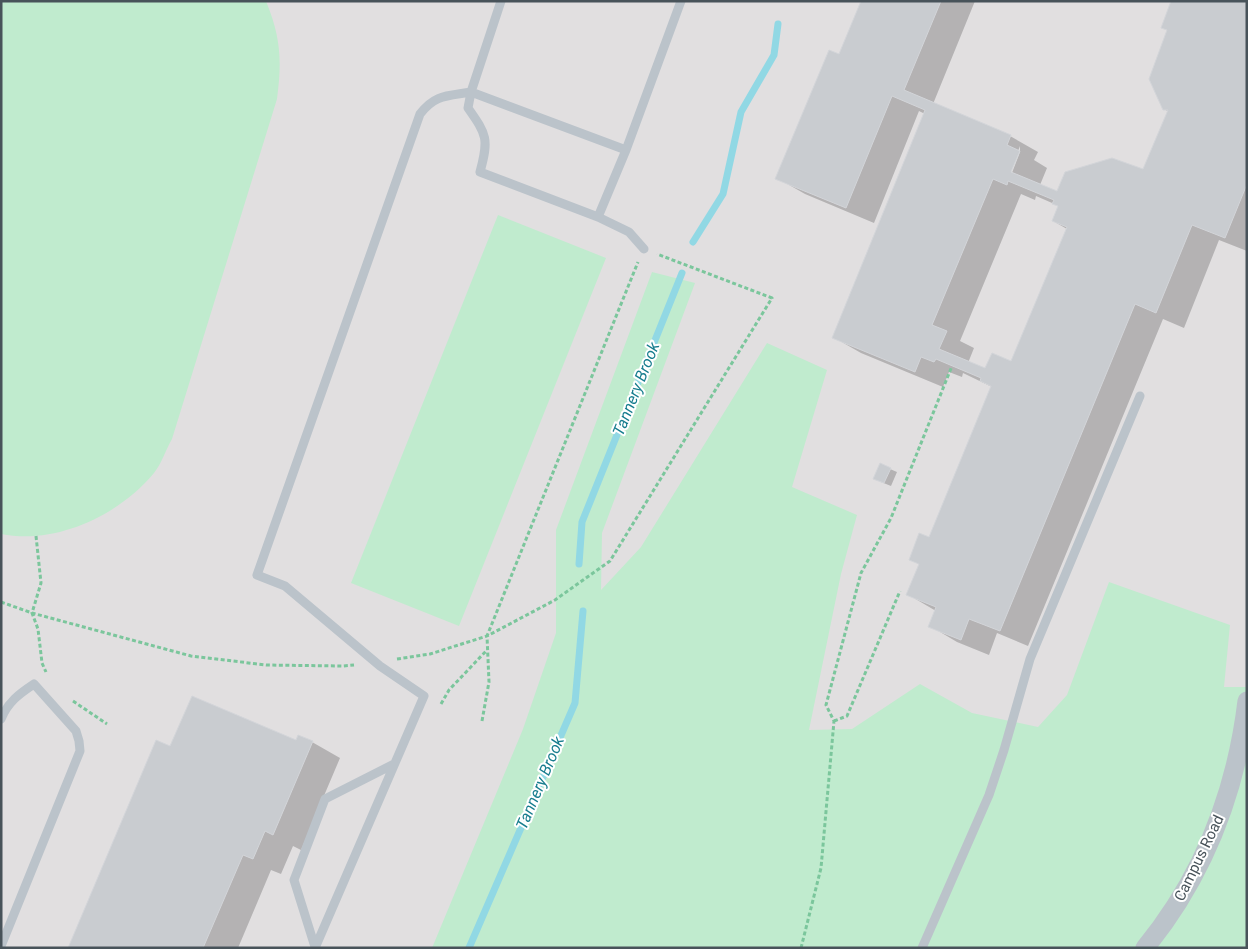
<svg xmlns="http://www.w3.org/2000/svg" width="1248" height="949" viewBox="0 0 1248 949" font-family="Roboto,sans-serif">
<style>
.education{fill:#e1dfe0}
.green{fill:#c0ebce}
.shadow{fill:#0003;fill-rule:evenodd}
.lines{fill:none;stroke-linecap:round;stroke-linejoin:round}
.stream{stroke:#91d8e4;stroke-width:7}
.building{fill:#c9ccd0;stroke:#d3d5d9;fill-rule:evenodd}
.path{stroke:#7bc69c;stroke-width:3;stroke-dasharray:4 2.5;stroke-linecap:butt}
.service{stroke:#bbc3ca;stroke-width:9}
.minor{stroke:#bbc3ca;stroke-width:19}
.labels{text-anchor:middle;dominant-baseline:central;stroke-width:4;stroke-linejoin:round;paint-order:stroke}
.street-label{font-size:15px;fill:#48535a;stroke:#fff}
.water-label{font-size:16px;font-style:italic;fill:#177d8e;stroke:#fff}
</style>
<rect width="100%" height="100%" fill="#f1eeee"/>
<path class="education" d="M1,1H1247V948H1Z"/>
<path class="green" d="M1,1H266C281,38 282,61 277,99L172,439C166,449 162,463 154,473C119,515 57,545 1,534Z
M498,215L606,258L459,626L351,583Z
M652,272L695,283L602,533L601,590L641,547L767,343L827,370L792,487L857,515L841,574L809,730L852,729L920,684L972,713L1038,727L1067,695L1109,582L1230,625L1224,687H1247V948H432L523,729L556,633V530Z"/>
<path class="shadow" d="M863,1H975L933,104L1010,136L1038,152L1034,160L1047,168L1040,185L1058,192L1144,171L1169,112L1164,109L1169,30L1247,1V251L1219,240L1184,328L1163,319L1028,646L997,633L989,655L957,642L930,626L936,611L907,594L920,565L910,559L929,539L992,387L963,373L962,377L949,372L943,387L861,353L833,337L925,114L919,111L874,223L805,194L777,178L840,56ZM1020,146V152L1010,178L1008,177ZM1021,194L1035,200L1036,196L1059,206L1053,221L1067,229L1012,363L986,370L968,363L974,348L960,341Z
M890,469L897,472L891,486L881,482Z
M297,742H312L340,758L301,850L293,846L281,874L271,870L238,948H70L171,748Z"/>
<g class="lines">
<path class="stream" d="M693,242L723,194L741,112L774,55L778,24
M579,564L582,522L682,273
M469,948L575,703L583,611"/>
</g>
<path class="building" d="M861,1H941L904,90L1011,135L1007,145L1020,151L1011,172L1057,191L1065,172L1112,158L1143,169L1168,110H1163L1149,79L1167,30L1161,28L1171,1H1247V184L1225,238L1192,225L1156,313L1135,304L1000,631L969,619L961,640L928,627L936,607L906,595L919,564L909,560L919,533L929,537L991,386L980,381L981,378L936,359L934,362L921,357L915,372L832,338L925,110L892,96L846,208L775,179L829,50L839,54ZM993,179L1007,185L1008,181L1054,200L1052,204L1058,206L1052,221L1067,227L1011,361L992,353L985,368L939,349L947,331L932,325Z
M880,463L891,468L884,483L873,479Z
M192,696L296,740L298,735L313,741L273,835L265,831L253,859L243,855L203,948H68L156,740L170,746Z"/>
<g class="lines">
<path class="path" d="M36,536L41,583L32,613L38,629L42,663L46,672
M1,602L32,613L191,656L266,665L343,666L354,665
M397,659L430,654L487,636L555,600L610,561L772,298L657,254
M73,701L107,724
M441,704L449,690L487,650
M482,721L489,682L487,636L638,262
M834,721L847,716L900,591
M801,948L821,868L834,721L826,705L861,573L891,518L952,366"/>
<path class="service" d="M501,1L471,92L626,150L681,1
M598,217L626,150
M1,719C8,702 19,694 34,684L76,731L79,741L80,751L1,946
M315,947L294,880L325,799L394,764
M315,948L424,696L380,666L285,586L257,575L420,114C435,94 448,96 471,92L468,108C487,135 489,139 480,172L598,217L629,232L644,249
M922,948L989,795L1004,750L1030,659L1140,396"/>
<path class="minor" d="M1145,948C1203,877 1236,792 1247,701"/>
</g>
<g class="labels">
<g class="street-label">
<text transform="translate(1199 858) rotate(-64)">Campus Road</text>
</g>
<g class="water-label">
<text transform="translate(636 389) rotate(-68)">Tannery Brook</text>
<text transform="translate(540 783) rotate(-67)">Tannery Brook</text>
</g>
</g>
<rect width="1248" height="949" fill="none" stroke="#48535a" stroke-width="5"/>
</svg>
